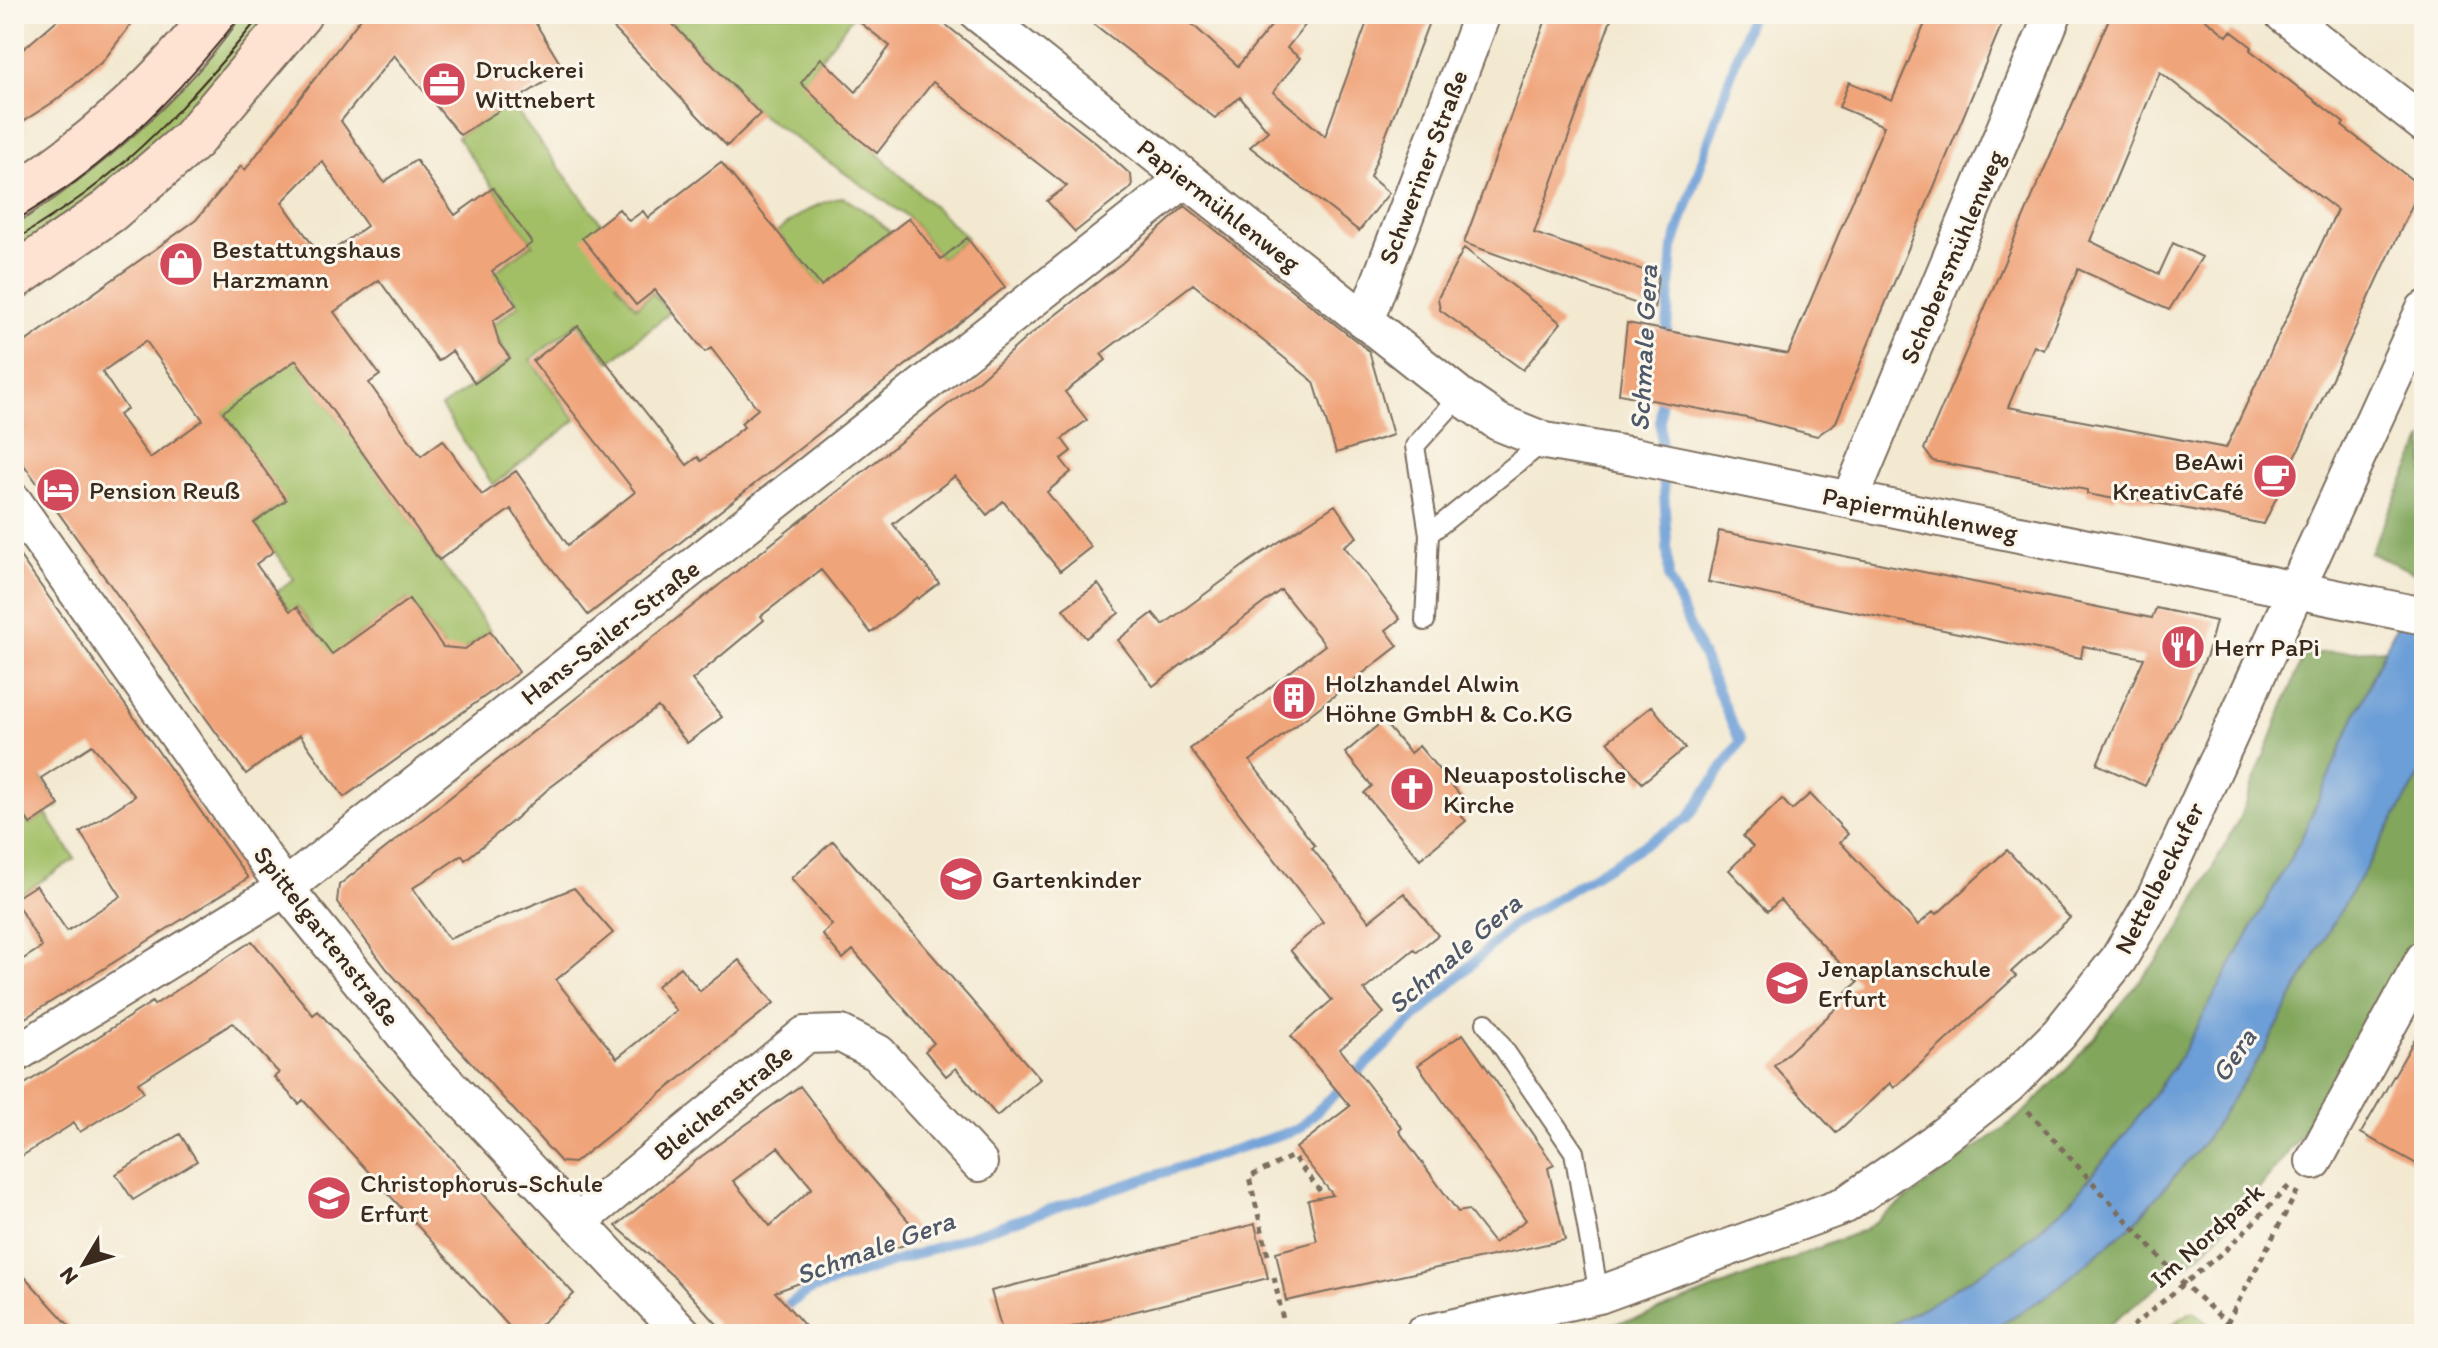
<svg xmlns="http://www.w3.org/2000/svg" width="2438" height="1348" viewBox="0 0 2438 1348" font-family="Itim,sans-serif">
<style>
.green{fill:#a2bf66;stroke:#6e7442;stroke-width:2;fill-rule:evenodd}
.forest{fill:#81a65b;stroke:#5e683c;stroke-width:2}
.water{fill:#6c9ed7;stroke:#54647a;stroke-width:2}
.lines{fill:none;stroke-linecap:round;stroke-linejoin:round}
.stream{stroke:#6c9ed7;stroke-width:10}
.building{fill:#f0a47a;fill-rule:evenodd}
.service-casing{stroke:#7b6d5d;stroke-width:22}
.minor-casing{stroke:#7b6d5d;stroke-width:40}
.secondary-casing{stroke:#7b6d5d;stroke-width:48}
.path{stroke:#7b6d5d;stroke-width:5;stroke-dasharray:6 6;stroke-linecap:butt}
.service{stroke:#fff;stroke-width:18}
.minor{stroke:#fff;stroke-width:36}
.secondary{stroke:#fee3d2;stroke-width:44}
.tram{stroke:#3b2a1e;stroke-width:2}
.labels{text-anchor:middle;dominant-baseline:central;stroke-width:6;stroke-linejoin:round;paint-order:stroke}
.poi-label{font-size:26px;fill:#3b2a1e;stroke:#fbf7ec;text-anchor:start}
.street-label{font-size:26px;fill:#3b2a1e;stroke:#fbf7ec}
.water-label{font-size:28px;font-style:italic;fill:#4f5868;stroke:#fbf7ec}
</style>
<rect width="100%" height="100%" fill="#fbf7ec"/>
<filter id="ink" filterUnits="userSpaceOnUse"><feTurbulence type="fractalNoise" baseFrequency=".0125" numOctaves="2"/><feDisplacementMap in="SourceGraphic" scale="16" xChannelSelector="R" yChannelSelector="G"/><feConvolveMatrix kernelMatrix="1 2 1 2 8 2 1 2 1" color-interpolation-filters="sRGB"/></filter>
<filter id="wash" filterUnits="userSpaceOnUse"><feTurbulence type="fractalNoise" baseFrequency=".006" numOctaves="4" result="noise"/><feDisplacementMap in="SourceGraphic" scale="32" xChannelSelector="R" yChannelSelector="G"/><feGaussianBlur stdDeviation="1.8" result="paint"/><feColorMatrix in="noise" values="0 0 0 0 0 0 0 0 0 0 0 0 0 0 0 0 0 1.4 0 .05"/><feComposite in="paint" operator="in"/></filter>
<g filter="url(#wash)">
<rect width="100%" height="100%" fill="#f3e9d1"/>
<path class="green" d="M233,14H290L238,85L14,269V215Z
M663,14H849L852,17L802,83L967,238L941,259L909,218L760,114Z
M510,103L634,266L616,282L636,307L653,293L669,313L610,362L578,323L530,360L576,420L493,485L441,407L511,359L490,327L519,305L500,278L471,299L466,293L533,244L457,137Z
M843,197L871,215L890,232L858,257L837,306L777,232C797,216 817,202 843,197Z
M276,331L490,631L452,658L408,599L394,610L364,721L316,632L297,607L290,612L277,592L294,579L254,523L285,500L223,412ZM386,616L367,668L349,642Z
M14,769L38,773L59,806L50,811L37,790L30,824L46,814L75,859L14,899Z
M2193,1311L2220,1334H2157Z"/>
<path class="forest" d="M2424,438V572L2422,576L2370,553Z
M2385,649L2301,839L2181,1056L2127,1132L2071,1201L2017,1249L1932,1303L1874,1334H1570L1645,1316L1864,1230L2020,1116L2071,1065L2173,941L2239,819L2304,654Z
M2424,768V937L2380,1025L2332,1097L2255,1194L2204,1251L2100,1332L2097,1334H1985L2051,1293L2135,1222L2204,1142L2265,1049L2317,951Z"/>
<path class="water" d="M2424,572V768L2317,951L2265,1049L2204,1142L2135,1222L2051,1293L1985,1334H1874L1932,1303L2017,1249L2071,1201L2127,1132L2181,1056L2301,839L2385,649Z"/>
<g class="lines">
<path class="stream" d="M1666,343L1673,248L1751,14
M778,1311L811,1290L1005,1224L1298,1129L1514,924L1688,818L1740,742L1669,579L1660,421L1662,391"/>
</g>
<g id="blocks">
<path class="building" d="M64,14H139L103,61L55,101L14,127V57Z
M364,14H530L564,70L460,135L394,55L341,121L384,182L416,160L455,215L493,188L532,243L492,271L516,305L493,321L499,343L510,358L475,383L452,351L438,361L379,280L334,312L380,375L369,383L421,456L443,440L482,495L516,471L568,545L635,492L533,361L578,326L687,465L698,457L701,461L744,427L741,423L758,409L711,348L705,352L655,290L636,305L582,238L619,209L629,221L643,211L648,218L721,162L821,286L909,218L941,259L967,238L1005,287L588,615L546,561L511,509L439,560L296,360L223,412L286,500L254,523L274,551L256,564L290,611L297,607L332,654L409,599L443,647L465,649L490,631L519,672L344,797L300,735L246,774L14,451V350L196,220L241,166L245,170ZM322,161L367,226L322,258L282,202ZM146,341L203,420L150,458L119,415L127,409L102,372Z
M600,14H663L760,114L727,146Z
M849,14H932L1097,144L1131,175L1132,187L1075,232L1047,201L1067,186L933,82L877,153L854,135L801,83L821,58L856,92L890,46Z
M1081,14H1181L1238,66L1281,14H1314L1287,48L1300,58L1273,92L1325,136L1370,14H1432L1370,177L1389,193L1359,231L1250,147L1268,131L1240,97L1215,118Z
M1548,14H1613L1534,233L1658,275L1654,310L1464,243Z
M1929,14H2006L1836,422L1817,436L1747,418L1619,394L1627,323L1788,354L1884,126L1839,107L1849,82L1892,100Z
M2111,14H2199L2227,36L2231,31L2252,47L2250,50L2344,123L2342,126L2415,182L2418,193L2264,524L2116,495L2115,499L2087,494V490L1933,461L1924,449ZM2160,72L2337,210L2226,448L2008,407L2034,346L2044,350L2078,269L2169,310L2202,257L2173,243L2159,274L2090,241Z
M1185,206L1369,351L1393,435L1336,453L1314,382L1193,284L1101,354L1106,360L1065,392L1087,420L1062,439L1071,451L1061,459L1071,472L1047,492L1091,547L1060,571L1003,501L987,515L955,476L893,524L939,583L918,599L917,597L871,633L821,570L761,616L764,620L692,680L722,717L687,743L658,707L548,789L514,820L465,860L462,855L413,888L449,939L574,888L613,933L556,980L617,1058L676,1011L657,986L680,967L700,991L739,960L774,1003L574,1163L561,1162L387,969L337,902L339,885L979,380L1026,338L1122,263Z
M1464,248L1561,323L1523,370L1440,310L1438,298Z
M1335,505L1357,537L1344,546L1400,619L1386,630L1398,646L1250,761L1315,846L1312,848L1369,921L1404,893L1438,935L1417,952L1414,949L1364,990L1384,1013L1340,1049L1402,1128L1399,1131L1458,1212L1468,1210L1494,1243L1526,1220L1418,1065L1463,1034L1554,1165L1548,1168L1565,1240L1286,1301L1276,1252L1317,1241L1308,1200L1333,1195L1296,1148L1350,1106L1291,1036L1332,1000L1290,950L1323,922L1190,749L1325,645L1281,590L1153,686L1118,640L1153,613L1163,625L1250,561Z
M1719,531L2152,618L2156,608L2216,621L2207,655L2145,786L2097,764L2144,658L2083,646L2081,658L1708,582Z
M14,548L248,878L14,1025V965L42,947L14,899L36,885L67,931L121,896L80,832L135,796L92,745L41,778L59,805L30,824L14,799Z
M1098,584L1119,613L1086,638L1063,609Z
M1652,706L1685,748L1642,783L1608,741Z
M1383,721L1410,753L1419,746L1467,803L1457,811L1466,821L1420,859L1364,793L1372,786L1345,753Z
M1810,794L1848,834L1840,842L1918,925L1934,911L1937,914L2007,850L2070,918L2011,972L2016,976L1894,1088L1890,1083L1836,1133L1774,1066L1841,1004L1837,1000L1858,982L1780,900L1768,911L1729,870L1753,847L1743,836L1782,799L1792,810Z
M833,841L1040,1079L997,1116L956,1068L946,1076L925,1051L934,1043L853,950L843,959L822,934L832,925L791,878Z
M252,941L313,1015L318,1011L574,1294L530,1334H516L303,1100L299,1104L274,1077L279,1073L233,1023L138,1083L144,1092L80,1132L74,1123L14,1161V1091L152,1002L154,1005Z
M2424,1023V1168L2361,1133Z
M800,1086L854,1157L923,1238L775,1292L812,1334H726L675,1278L616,1226L702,1156ZM778,1147L812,1188L770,1226L733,1181Z
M180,1134L197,1161L133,1200L116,1174Z
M1255,1224L1268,1278L1044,1334H1003L991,1291Z
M14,1265L77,1334H14Z"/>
</g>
</g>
<g filter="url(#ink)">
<use href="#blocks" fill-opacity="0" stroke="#7b6d5d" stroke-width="2"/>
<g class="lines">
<g class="service-casing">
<path id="service" d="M1429,534L1415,446L1460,396
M1425,621L1429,534L1545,441
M1486,1023L1574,1152L1599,1295"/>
</g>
<g class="minor-casing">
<path id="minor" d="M979,14L1460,396L1498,422L1545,441L1634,456L2424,616
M2283,14L2424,124
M1365,321L1482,14
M1850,499L2053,14
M14,502L285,888L425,1060L683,1334
M14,1055L285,888L1185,179
M2314,1161L2424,959
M578,1222L805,1035L841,1034L878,1053L979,1163
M1423,1334L1599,1295L1845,1205L1934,1143L2007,1086L2059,1034L2118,960L2156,896L2424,310"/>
</g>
<g class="secondary-casing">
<path id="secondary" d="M14,198C87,151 163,84 215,14
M14,277L109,211L192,140L299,14"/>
</g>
<path class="path" d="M2028,1111L2185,1285L2227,1323
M1268,1255L1249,1177L1293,1156L1320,1191
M1274,1277L1286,1334
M2123,1334L2229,1247L2292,1183
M2221,1334L2298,1190"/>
<use href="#service" class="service"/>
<use href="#minor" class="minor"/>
<use href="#secondary" class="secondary"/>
<path class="tram" d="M14,222C35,208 56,196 76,181C139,135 194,75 242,14
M14,241C38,225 63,210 86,193C153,143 209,79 262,14"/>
</g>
</g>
<defs>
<g id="office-disc" transform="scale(2.3)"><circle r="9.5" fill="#d1495b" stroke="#fbf7ec"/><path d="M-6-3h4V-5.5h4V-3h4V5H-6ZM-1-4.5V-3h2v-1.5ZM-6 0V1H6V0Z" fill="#fff"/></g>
<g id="shop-disc" transform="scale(2.3)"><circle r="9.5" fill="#d1495b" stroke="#fbf7ec"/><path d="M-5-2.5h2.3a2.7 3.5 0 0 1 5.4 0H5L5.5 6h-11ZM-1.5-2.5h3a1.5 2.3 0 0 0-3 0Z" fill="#fff"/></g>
<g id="cafe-disc" transform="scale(2.3)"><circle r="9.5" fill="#d1495b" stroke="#fbf7ec"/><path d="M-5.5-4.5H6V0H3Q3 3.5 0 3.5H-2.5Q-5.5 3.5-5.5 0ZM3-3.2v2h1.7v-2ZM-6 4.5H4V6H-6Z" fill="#fff"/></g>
<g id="hotel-disc" transform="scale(2.3)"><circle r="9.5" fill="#d1495b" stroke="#fbf7ec"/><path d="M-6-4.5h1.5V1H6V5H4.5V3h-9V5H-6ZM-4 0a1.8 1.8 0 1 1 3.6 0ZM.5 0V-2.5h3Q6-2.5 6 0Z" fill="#fff"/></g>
<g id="restaurant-disc" transform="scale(2.3)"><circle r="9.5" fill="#d1495b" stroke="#fbf7ec"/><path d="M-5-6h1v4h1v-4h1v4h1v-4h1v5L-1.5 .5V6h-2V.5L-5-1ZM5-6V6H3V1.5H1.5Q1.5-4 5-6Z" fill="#fff"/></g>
<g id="building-disc" transform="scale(2.3)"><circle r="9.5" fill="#d1495b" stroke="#fbf7ec"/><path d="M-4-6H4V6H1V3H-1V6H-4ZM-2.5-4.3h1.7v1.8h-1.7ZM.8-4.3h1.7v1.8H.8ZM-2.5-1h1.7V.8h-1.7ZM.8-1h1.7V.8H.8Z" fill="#fff"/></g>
<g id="church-disc" transform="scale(2.3)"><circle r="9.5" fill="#d1495b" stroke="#fbf7ec"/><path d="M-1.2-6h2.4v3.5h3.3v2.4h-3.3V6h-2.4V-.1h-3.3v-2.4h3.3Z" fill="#fff"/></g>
<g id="school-disc" transform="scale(2.3)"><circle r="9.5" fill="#d1495b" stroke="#fbf7ec"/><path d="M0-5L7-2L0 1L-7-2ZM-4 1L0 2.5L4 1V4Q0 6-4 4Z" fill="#fff"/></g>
</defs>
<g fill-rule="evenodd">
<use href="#office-disc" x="444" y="84"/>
<use href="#shop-disc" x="181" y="264"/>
<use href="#cafe-disc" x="2275" y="476"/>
<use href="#hotel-disc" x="58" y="490"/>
<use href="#restaurant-disc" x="2183" y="647"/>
<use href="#building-disc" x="1294" y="698"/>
<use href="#church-disc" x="1412" y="789"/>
<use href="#school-disc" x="961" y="879"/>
<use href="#school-disc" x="1787" y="983"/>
<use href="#school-disc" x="329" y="1198"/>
</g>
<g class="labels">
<g class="poi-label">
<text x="475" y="69">Druckerei<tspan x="475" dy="30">Wittnebert</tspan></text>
<text x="212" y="249">Bestattungshaus<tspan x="212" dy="30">Harzmann</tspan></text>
<text x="2244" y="461" text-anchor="end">BeAwi<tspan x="2244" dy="30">KreativCafé</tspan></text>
<text x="89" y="490">Pension Reuß</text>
<text x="2214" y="647">Herr PaPi</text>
<text x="1325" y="683">Holzhandel Alwin<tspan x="1325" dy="30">Höhne GmbH &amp; Co.KG</tspan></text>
<text x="1443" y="774">Neuapostolische<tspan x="1443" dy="30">Kirche</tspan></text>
<text x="992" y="879">Gartenkinder</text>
<text x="1818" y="968">Jenaplanschule<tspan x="1818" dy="30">Erfurt</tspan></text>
<text x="360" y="1183">Christophorus-Schule<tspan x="360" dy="30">Erfurt</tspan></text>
</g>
<g class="street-label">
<text transform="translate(1423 167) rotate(-69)">Schweriner Straße</text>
<text transform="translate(1219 205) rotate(38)">Papiermühlenweg</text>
<text transform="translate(1952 257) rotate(-67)">Schobersmühlenweg</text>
<text transform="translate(1920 514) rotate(11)">Papiermühlenweg</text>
<text transform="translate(610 632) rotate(-38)">Hans-Sailer-Straße</text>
<text transform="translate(2159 878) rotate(-63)">Nettelbeckufer</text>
<text transform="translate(327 936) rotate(52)">Spittelgartenstraße</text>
<text transform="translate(723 1102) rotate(-39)">Bleichenstraße</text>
<text transform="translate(2207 1235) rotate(-42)">Im Nordpark</text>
</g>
<g class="water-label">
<text transform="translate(1643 348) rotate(-87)">Schmale Gera</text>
<text transform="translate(1454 953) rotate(-41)">Schmale Gera</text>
<text transform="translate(2233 1055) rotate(-56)">Gera</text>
<text transform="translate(875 1247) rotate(-20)">Schmale Gera</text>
</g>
</g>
<rect width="2438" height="1348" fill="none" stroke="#fbf7ec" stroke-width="48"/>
<g transform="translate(84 1264) rotate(232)" stroke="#fbf7ec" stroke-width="6" paint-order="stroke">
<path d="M0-6L14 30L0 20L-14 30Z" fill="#3b2a1e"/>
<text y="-12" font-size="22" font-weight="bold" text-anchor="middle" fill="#3b2a1e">N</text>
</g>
</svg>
